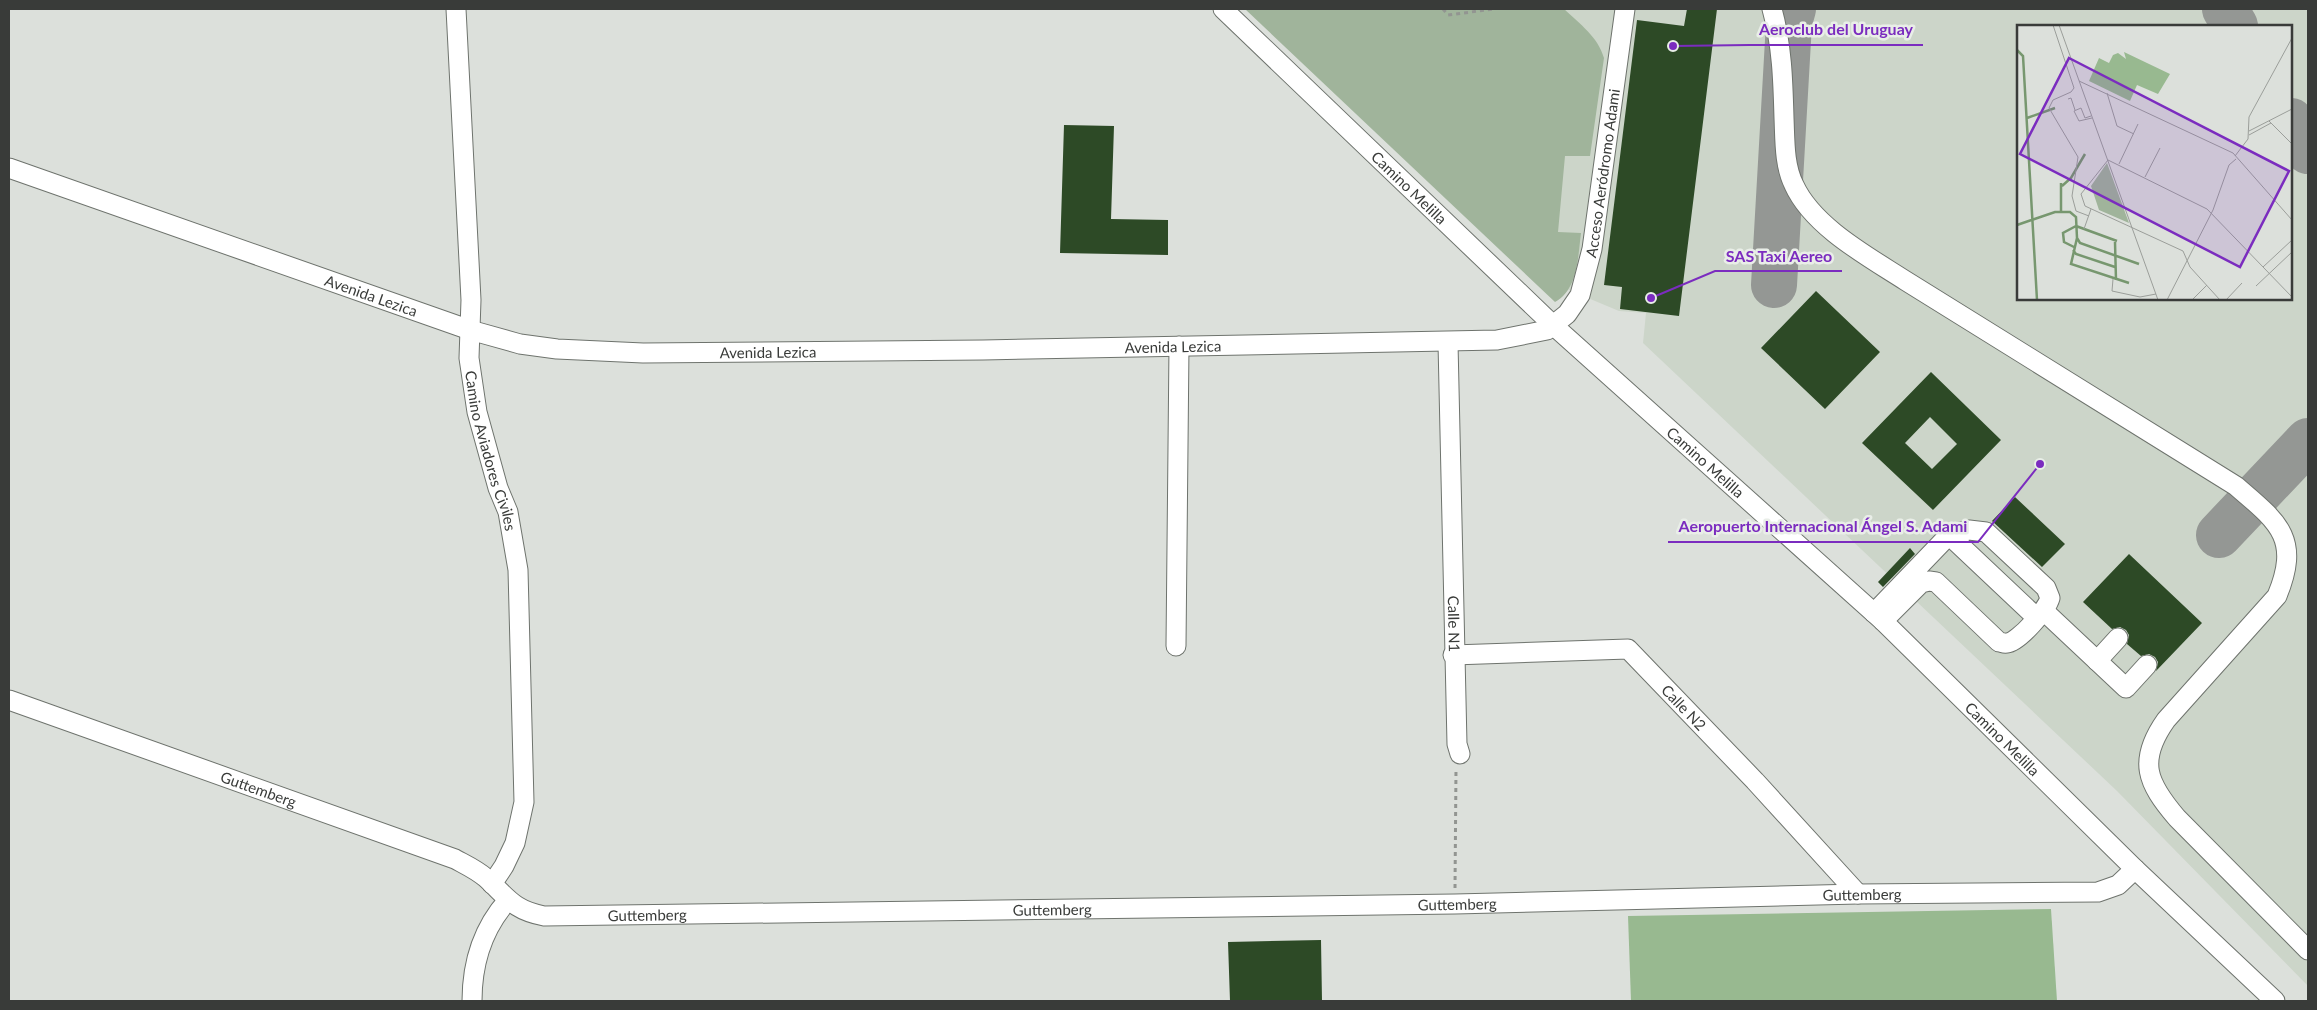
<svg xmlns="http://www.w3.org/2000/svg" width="2317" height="1010" viewBox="0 0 2317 1010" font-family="Lato,sans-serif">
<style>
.built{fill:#ccd5c9;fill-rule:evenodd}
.green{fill:#a0b49b}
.forest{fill:#98b990}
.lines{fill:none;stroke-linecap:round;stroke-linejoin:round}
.taxiway{stroke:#949794;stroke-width:46}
.building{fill:#2d4a26;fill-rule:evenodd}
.minor-casing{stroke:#6e736d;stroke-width:21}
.path{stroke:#929591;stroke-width:3;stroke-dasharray:4 4;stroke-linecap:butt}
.minor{stroke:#fff;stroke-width:19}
.labels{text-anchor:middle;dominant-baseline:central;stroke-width:5;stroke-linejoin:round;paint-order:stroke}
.street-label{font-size:15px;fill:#393b39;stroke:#e9eee8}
.inset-river{fill:none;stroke:#77976f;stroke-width:2.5}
.inset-road{fill:none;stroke:#9b9e9a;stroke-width:1}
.view{fill:#7b2cbf;fill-opacity:0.15;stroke:#7b2cbf;stroke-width:2.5}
.inset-edge{fill:none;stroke:#393b39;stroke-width:2.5}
.leader{fill:none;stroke:#7b2cbf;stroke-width:2}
.callout-dot{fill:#7b2cbf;stroke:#e9eee8;stroke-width:2}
.callout-label{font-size:16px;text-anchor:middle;font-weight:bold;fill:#7b2cbf;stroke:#e9eee8;stroke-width:5;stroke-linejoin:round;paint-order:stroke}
</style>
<rect width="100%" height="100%" fill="#dce0db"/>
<path class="built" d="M1282,9H2308V986L2117,791L1643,343L1646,313L1619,311L1564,288ZM2018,26H2291V299H2018Z"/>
<path class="green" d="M1245,9H1564C1580,24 1598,37 1604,58L1590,156H1565L1558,232L1581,233C1578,256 1578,290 1555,302Z"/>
<path class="forest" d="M2051,909L2057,1001H1631L1628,916Z"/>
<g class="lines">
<path class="taxiway" d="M2225,9L2235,26
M2291,121L2308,151
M1774,285L1789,23L1793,9
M2219,535L2308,441"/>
</g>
<path class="building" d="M1687,9H1717L1679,316L1620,309L1622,287L1604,285L1637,20L1684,26Z
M1064,125L1114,126L1111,219L1168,220V255L1060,253Z
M1816,291L1880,352L1825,409L1761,348Z
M1931,372L2001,440L1933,510L1862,443ZM1930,417L1957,444L1932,469L1905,443Z
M2015,497L2065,544L2042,567L1992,521Z
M1910,548L1915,554L1883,587L1878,582Z
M2129,554L2202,623L2156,671L2158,662L2155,657L2149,654L2141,656L2127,644L2129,635L2126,630L2120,627L2112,629L2083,602Z
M1321,940L1322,1001H1230L1228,942Z"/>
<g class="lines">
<g class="minor-casing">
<g id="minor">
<path id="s1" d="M456,9L471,300L469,358L477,412L498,488L508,512L518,570L524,802L515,843L504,866L492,884"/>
<path id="s2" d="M1223,9L1554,326L1883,621L2135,869L2275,1001"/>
<path d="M1772,9C1782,45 1783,81 1784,118C1785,140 1784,165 1794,185C1813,227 1869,257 1906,281L2236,486C2278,522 2301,538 2277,596L2166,720C2137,761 2147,783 2177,818L2308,950"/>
<path id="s3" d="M9,168L470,330L520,344L557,349L643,353L983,350L1497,340L1547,330L1567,314L1580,295L1592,249L1625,9"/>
<path id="s4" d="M1448,343L1457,744L1460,754"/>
<path d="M1949,535L2037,618"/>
<path d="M2044,611L2126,688L2147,665"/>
<path d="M1874,613L1949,535L1969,530L1986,532L2046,588L2050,598C2047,609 2019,642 2007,643C2004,644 2002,642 1999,642L1936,582L1929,581L1921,583L1883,621"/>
<path d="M1176,646L1179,346"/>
<path id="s5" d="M1453,655L1628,649L1755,781L1858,894"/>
<path d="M2097,661L2118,638"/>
<path id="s6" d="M9,700L455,859C466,865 477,870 486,878C508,898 513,910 544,916L1455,904L1858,894L2098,892L2118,885L2135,869"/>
<path d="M472,1001C472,964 483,928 508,900"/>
</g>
</g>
<path class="path" d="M1443,9L1448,15L1494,9
M1455,888L1456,769"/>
<use href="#minor" class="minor"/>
</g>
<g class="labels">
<g class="street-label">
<text stroke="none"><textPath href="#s3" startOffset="1742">Acceso Aeródromo Adami</textPath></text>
<text stroke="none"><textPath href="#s2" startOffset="258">Camino Melilla</textPath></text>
<text stroke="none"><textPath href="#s3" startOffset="384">Avenida Lezica</textPath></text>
<text stroke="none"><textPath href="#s3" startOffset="1194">Avenida Lezica</textPath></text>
<text stroke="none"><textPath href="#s3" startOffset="789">Avenida Lezica</textPath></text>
<text stroke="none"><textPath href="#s1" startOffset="445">Camino Aviadores Civiles</textPath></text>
<text stroke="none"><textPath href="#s2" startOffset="662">Camino Melilla</textPath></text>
<text stroke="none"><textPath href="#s4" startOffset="281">Calle N1</textPath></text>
<text stroke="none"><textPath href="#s5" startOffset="256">Calle N2</textPath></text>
<text stroke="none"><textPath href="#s2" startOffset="1068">Camino Melilla</textPath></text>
<text stroke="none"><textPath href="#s6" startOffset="265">Guttemberg</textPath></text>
<text stroke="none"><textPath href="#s6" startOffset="1899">Guttemberg</textPath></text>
<text stroke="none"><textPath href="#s6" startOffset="1494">Guttemberg</textPath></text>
<text stroke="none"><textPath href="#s6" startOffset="1089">Guttemberg</textPath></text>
<text stroke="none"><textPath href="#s6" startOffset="684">Guttemberg</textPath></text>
</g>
</g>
<g transform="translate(2017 25)">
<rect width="275" height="275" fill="#dce0db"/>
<path d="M90,138L112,198L82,185L74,161Z" fill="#a0b49b"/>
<path d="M107,27L153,49L141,69L120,60L113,76L72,56L82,33L92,38L96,30L101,28L109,34Z" fill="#98b990"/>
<path class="inset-river" d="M0,25L6,31L20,275M10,93L38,83M45,161L54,153L68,129M44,187V158M0,200L38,187H53L59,192L60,213L54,239L112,258M59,201L100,216M60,213L63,218L122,239M98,217L99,255M57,222L47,217L46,208L59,201M56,225L59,229L98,242"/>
<path class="inset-road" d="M36,0L57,63L54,67L36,75L32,83L61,132L55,171L59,186L72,191M42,0L141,275M62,56L216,128L275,195M90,68L100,101L117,109M51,74L54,73L58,85M74,91L68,93L64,83L57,86L62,96L75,93M252,96L275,119M232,106L275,84M232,110L254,98M218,131L231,114L232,92L275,13M91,135L190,184L275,272M91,135L64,169L68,181L166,226L173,242L203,275M102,139L121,99M128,152L143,123M67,204L74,184M246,242L275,215M96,254L95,266L123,272L139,269M239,261L275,227M150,275L196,185L212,140L219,134M175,275L190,260M209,275L225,258"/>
<path class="view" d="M52,33L272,146L223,242L3,129Z"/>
<rect width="275" height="275" class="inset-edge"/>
</g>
<path class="leader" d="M1673 46L1749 45H1923M1651 298L1715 271H1842M2040 464L1978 542H1668"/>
<g class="callout-dot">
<circle cx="1673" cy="46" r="5"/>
<circle cx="1651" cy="298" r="5"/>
<circle cx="2040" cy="464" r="5"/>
</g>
<g class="callout-label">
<text x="1836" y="35">Aeroclub del Uruguay</text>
<text x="1779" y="262">SAS Taxi Aereo</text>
<text x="1823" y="532">Aeropuerto Internacional Ángel S. Adami</text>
</g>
<rect width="2317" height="1010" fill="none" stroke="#393b39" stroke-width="20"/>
</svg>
